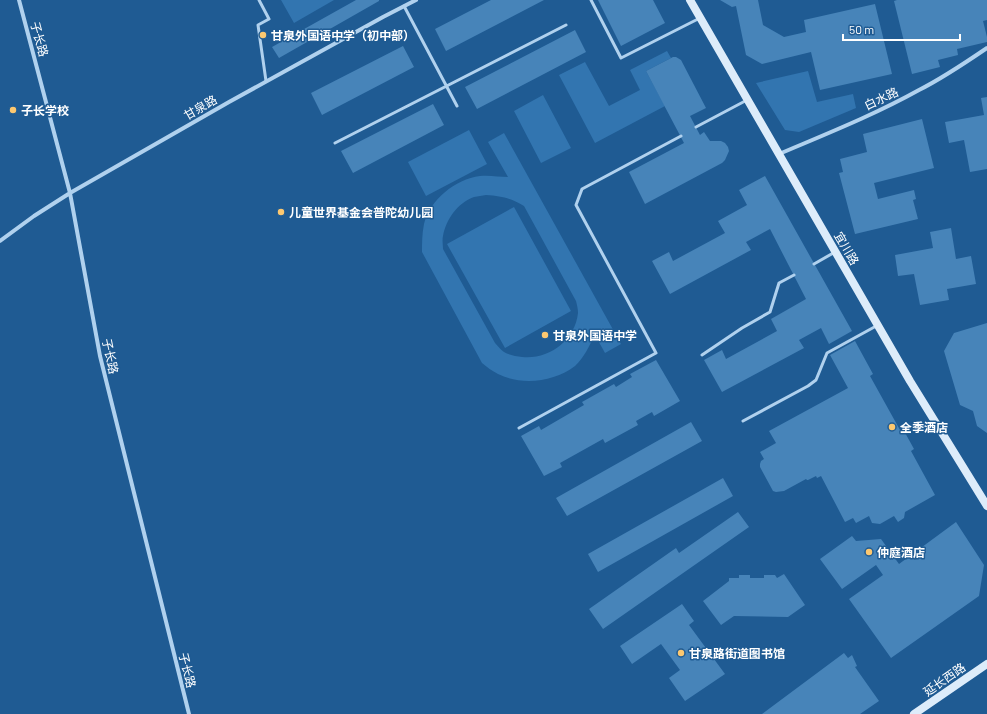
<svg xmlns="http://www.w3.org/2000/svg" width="987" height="714" viewBox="0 0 987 714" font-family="Barlow,'Noto Sans SC',sans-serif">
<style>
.green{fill:#3275b0;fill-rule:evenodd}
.building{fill:#4784b9}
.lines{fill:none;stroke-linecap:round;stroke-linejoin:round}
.lane{stroke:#b0d1ee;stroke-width:3}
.street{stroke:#b0d1ee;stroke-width:4}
.secondary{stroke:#ddecfa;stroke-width:8}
.poi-dot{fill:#fcc870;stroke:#1f5b93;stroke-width:1.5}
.labels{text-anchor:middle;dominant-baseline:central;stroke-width:3;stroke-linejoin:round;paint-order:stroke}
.poi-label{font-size:12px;font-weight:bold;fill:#fff;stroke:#1f5b93;text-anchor:start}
.street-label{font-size:12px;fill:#fff;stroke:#1f5b93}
</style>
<rect width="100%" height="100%" fill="#1f5b93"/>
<path class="green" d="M281,0H334L294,23Z
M667,51L671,58L646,71L665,106L595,143L559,75L585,62L609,106L640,90L630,70Z
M808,71L817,102L853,94L856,108L799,132L785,130L756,83Z
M543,95L571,148L541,163L514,111Z
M469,130L487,164L426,196L408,162Z
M504,133L621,344L605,353L595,335C589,346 584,358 575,366C554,382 522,386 498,374C492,371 487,367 482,363L422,252C422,243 422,234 424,224C430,200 455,179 480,176C490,175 499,177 508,177L488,142ZM486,195C502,196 510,198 524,206L576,301C577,305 578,309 578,313C575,341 548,360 522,357C516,356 509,355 504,352C501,350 498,346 495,343L443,249C443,245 442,240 443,236C446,220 457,203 474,197C478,196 482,196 486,195Z
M514,207L571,311L505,348L447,244Z"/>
<path class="building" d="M356,0H379V1L279,58L272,47Z
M491,0H544L446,51L435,29Z
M598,0H653L665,23L621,46Z
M720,0H758L763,25L784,37L806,32L804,20L875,4L892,74L820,90L811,52L762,64L746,55L736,6L732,7Z
M897,0H987V20L983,21L987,37V42L957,49L958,55L938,60L940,67L912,74L894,1Z
M575,30L586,52L477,109L465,87Z
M403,46L414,67L322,115L311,93Z
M673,57H676L681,60L706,108L690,116L700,135L704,132L710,141H721L725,143L728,147L729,151L725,160L722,163L645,204L629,172L684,143L646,71Z
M987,97V169L970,172L964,140L949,143L945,122L984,115L981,98Z
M433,104L444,125L353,173L341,151Z
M922,119L934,168L874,183L878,199L914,190L916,199L913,200L918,219L855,234L839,173L843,172L840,159L867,152L863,134Z
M765,176L852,331L829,344L821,328L799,340L804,348L722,392L704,360L722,350L726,359L777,331L771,319L806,299L770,229L746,242L751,250L670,294L652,261L669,252L673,261L725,233L718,221L747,205L739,190Z
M951,228L956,259L971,256L976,284L947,289L949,300L920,305L914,274L898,276L895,255L933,248L930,232Z
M987,323V433L977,426L973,411L960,405L944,351L954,333Z
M855,341L873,374L870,376L900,430L903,429L914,449L911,451L935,495L905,512L904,518L898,522L894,516L880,524L872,523L869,516L856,523L853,518L845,522L821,476L817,478L816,476L808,480H807L806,479L784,491L776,492L773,491L760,467V464L761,461L764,459L760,452L776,443L769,431L848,388L830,355Z
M656,360L680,401L654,416L652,412L636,421L638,425L605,443L603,439L560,463L562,467L544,476L521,436L539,426L541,430L584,405L582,402L614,384L616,387L632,377L630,374Z
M691,422L702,441L567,516L556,498Z
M723,478L733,496L598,572L588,554Z
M738,512L749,527L603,629L589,609L676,548L679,553Z
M956,522L984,565L979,596L891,658L849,599L883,575L876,565L842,589L820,559L852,536L856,541L881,539L899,564Z
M784,574L805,605L788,617L734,616L721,625L703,601L729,581V578H739V575H750V578H764V575H775L777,578Z
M682,604L694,621L689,625L725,674L685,701L669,678L680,670L661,644L632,664L620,646Z
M844,653L848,658L852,655L857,666L855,667L879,701L860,714H762Z"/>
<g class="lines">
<path class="lane" d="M259,0L269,19L258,25L266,81
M591,0L621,58L700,18
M404,6L457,106
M696,127L747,100
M335,143L566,25
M814,264L835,252
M702,355L742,328L770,312L779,283L794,275
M743,421L808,386L816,380L827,353L878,325
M519,428L656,353L576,205L582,189L681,136"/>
<path class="street" d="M19,0L70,193L100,356L189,714
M779,154C826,134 874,115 919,90C943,78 965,63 987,48
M0,241L34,216L70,193L229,102L383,17L416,0"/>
<path class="secondary" d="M690,0L910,381L987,506
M914,714L987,664"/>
</g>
<g class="poi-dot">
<circle cx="263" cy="35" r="4"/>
<circle cx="13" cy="110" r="4"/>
<circle cx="281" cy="212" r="4"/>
<circle cx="545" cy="335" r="4"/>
<circle cx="892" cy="427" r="4"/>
<circle cx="869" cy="552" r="4"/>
<circle cx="681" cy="653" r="4"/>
</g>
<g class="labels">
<g class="poi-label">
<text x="271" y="35">甘泉外国语中学（初中部）</text>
<text x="21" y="110">子长学校</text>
<text x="289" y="212">儿童世界基金会普陀幼儿园</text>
<text x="553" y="335">甘泉外国语中学</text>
<text x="900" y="427">全季酒店</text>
<text x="877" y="552">仲庭酒店</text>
<text x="689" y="653">甘泉路街道图书馆</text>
</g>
<g class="street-label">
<text transform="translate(40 39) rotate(75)">子长路</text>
<text transform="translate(881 98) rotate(-25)">白水路</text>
<text transform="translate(200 107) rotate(-30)">甘泉路</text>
<text transform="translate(847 248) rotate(60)">宜川路</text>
<text transform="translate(111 356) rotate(78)">子长路</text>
<text transform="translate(188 670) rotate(76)">子长路</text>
<text transform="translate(944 679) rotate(-35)">延长西路</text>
</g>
</g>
<path d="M843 34v6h117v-6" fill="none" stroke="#ffffff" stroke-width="2"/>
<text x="849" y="34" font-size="12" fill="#ffffff" stroke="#1f5b93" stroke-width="3" paint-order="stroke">50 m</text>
</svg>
